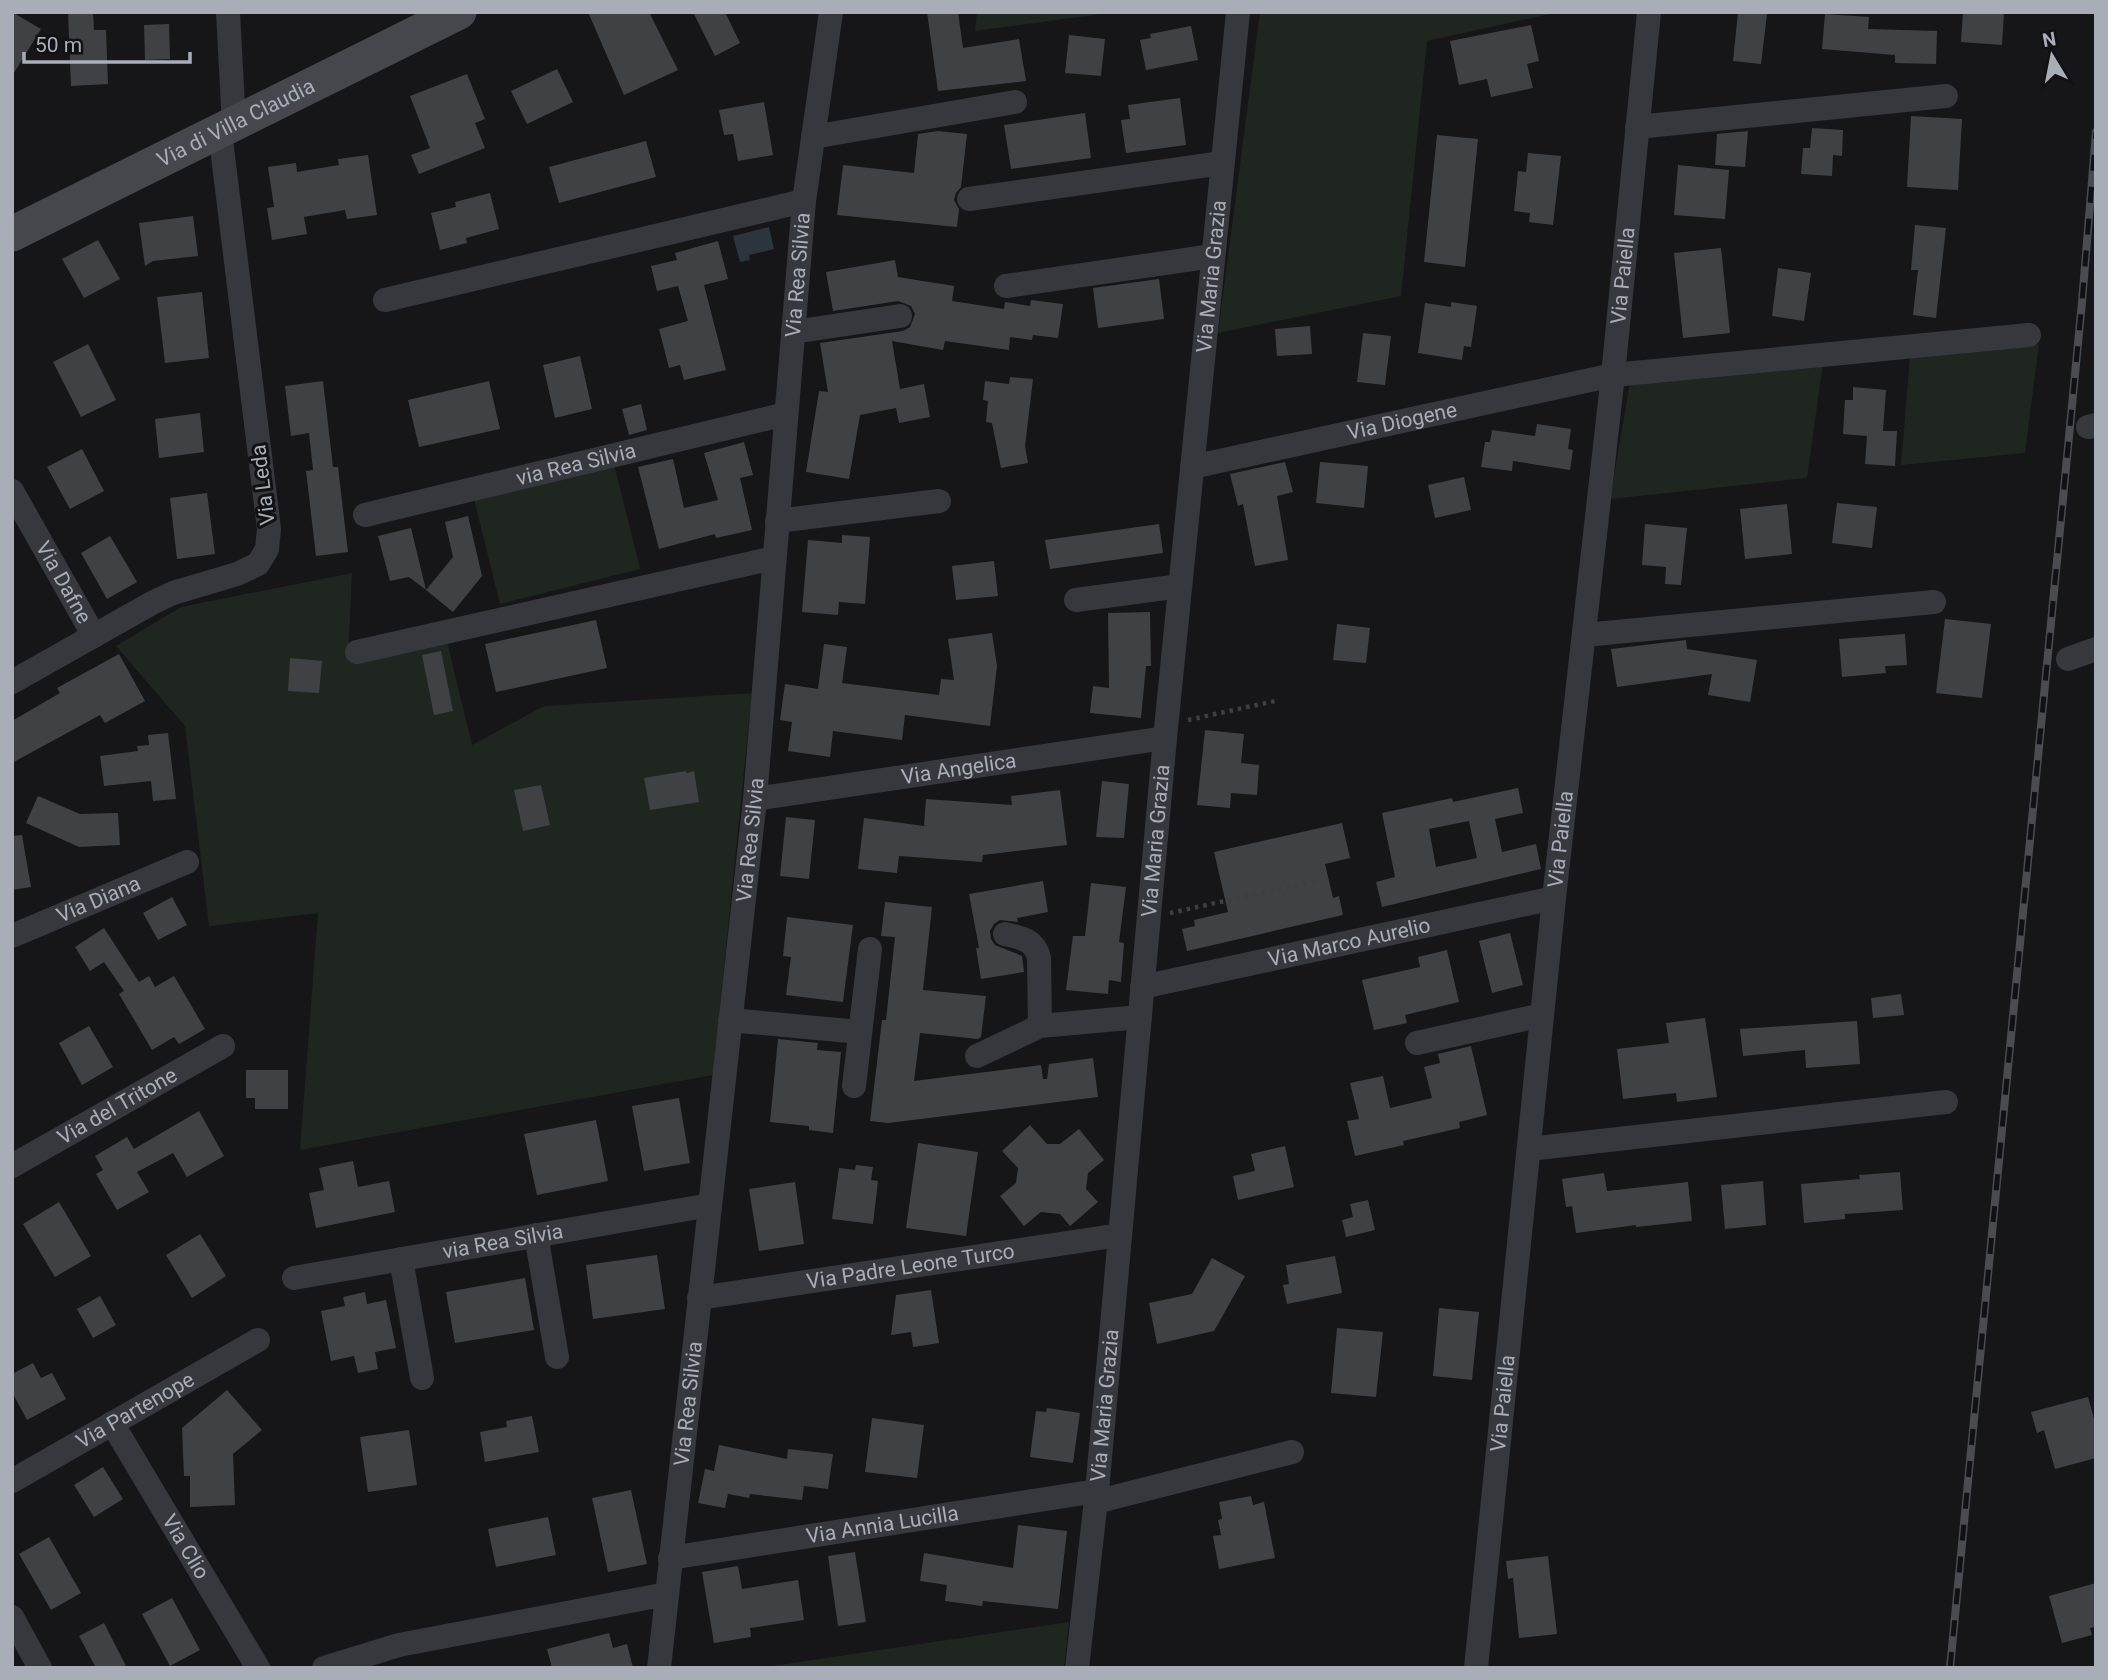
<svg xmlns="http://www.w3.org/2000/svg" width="2108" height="1680" viewBox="0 0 2108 1680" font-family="Roboto,sans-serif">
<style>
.green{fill:#1e261f}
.water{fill:#2c353c}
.building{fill:#404145;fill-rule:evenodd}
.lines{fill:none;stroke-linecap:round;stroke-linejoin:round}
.path{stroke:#3d3f44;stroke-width:4.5;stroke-dasharray:3.5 5;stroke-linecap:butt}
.street{stroke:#37383d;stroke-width:24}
.secondary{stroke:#45474d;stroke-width:35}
.rail-casing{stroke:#4a4c52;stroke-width:8}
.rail{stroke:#111113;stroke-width:5;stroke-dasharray:16;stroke-linecap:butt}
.labels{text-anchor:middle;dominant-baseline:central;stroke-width:6;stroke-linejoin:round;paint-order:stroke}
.street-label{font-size:21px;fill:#a8adb8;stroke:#111113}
</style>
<rect width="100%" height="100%" fill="#161618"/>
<path class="green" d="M977,12H1117L975,31Z
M1260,12H1559L1427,41L1401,296L1218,333Z
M2039,344L2025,453L1901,465L1910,357Z
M1823,363L1807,478L1610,499L1630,383Z
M614,464L640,569L500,604L474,499Z
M352,573L348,662L447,641L472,745L544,706L752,693L713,1075L300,1150L318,913L209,926L185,726L116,646L181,607Z
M1069,1622L1064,1668H759Z"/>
<path class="water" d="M769,227L774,249L749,255L750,260L740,262L733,236Z"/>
<path class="building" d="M12,12L41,29L12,76Z
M68,12H93L94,30H106L108,84L71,86Z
M588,12H649L678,70L624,95Z
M693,12H725L740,43L715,56Z
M927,12H958L963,48L1019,39L1026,81L938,91Z
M1738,12L1767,14L1761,64L1733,61Z
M1963,12H2004L2002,45L1961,42Z
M1825,14L1869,17L1868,29L1937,31L1936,64L1895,63V55L1822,49Z
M169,24L170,59L145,60L144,25Z
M1531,25L1539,61L1527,64L1533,88L1491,97L1487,79L1459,85L1450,41Z
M1191,26L1198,60L1146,70L1140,40L1151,38L1150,34Z
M1069,35L1105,39L1101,76L1065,73Z
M557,69L573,102L527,124L511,91Z
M467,74L485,119L475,123L485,148L419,174L411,155L430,148L410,96Z
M1180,98L1186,145L1126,153L1121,120L1130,119L1128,105Z
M764,102L773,155L738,161L733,134L724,135L719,110Z
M1085,113L1091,158L1011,169L1004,125Z
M1911,116L1962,119L1958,190L1907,187Z
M1812,128L1843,130L1842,156L1833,155L1832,176L1801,174L1803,148H1810Z
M938,131L967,134L961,187L956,193L954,200L959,209L957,227L837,215L843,165L914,173L918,134Z
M1748,131L1745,167L1715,165L1717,134Z
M1437,135L1478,139L1465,267L1424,262Z
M646,141L656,177L559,203L549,167Z
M1528,153L1561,156L1553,225L1529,222L1530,213L1514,211L1518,171L1526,172Z
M368,155L377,215L347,219L345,210L304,217L307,234L272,240L267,208L274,207L268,167L296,163L297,172L339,165L338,159Z
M1678,165L1729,170L1725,219L1674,215Z
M490,193L499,229L466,238L467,243L440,250L431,213L456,207L455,202Z
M193,216L198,256L153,261L145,266L139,223Z
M1915,225L1946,228L1936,318L1913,315L1918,270H1911Z
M98,240L120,279L84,298L62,259Z
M718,241L728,279L704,285L726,370L684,380L680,365L669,368L659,329L688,321L678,286L657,291L651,266L677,260L675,253Z
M1721,248L1730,333L1683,338L1674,253Z
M895,260L898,277L954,286L952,301L1004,309L1005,302L1030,306L1031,300L1063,304L1058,338L1033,335L1032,340L1010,337L1009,350L945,341L943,350L892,341L900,389L924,384L930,417L899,423L896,408L860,415L849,479L806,472L819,391L828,392L820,343L903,331L910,327L915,314L911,306L898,301L833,311L826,272Z
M1778,268L1811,273L1804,321L1772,316Z
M1159,279L1164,319L1098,328L1093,288Z
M202,292L209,358L165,363L157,297Z
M1451,302L1477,306L1471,347L1464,346L1462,360L1418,353L1425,303L1451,307Z
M1310,326L1312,354L1277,356L1275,329Z
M1363,333L1391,336L1385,385L1357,382Z
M88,344L116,400L81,417L53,362Z
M580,356L592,409L555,418L543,365Z
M1010,377L1033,379L1025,446L1028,463L1001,468L992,423L986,422L988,401L983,400L985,381L1009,384Z
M323,381L333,467H338L348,552L316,556L306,471L313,470L309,433L291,436L285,386Z
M489,381L500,429L419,447L408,400Z
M1853,387L1886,390L1883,431H1897L1895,466L1865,464L1867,436L1843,434L1845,400H1853Z
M641,404L647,430L629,435L622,409Z
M200,413L204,452L159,458L155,419Z
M1537,424L1571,429L1568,449L1573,450L1570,470L1513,461L1512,471L1481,467L1485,442H1490L1492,430L1535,436Z
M744,442L753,475L740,478L752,530L716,538L715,534L659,549L638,467L673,459L684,508L718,500L704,453Z
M82,449L104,491L70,509L47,467Z
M1285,462L1293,492L1277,496L1288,560L1255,566L1243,504L1238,506L1230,474Z
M1320,462L1368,466L1364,508L1316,503Z
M1464,477L1471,510L1435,518L1428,485Z
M207,493L215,554L177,559L170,498Z
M1837,503L1877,507L1872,548L1832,543Z
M1787,504L1792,554L1745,559L1740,509Z
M468,516L482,576L453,612L426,590L453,557L445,522Z
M1159,524L1163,553L1050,569L1045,540Z
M1645,524L1687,528L1681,585L1665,584L1666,567L1642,565Z
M411,528L426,590L409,577L390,581L378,536Z
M842,535L870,537L865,604L839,602L838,615L802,612L808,540L842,543Z
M110,536L137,582L107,599L81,553Z
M994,561L998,596L956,600L952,566Z
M1150,612L1151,666H1146L1141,718L1090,713L1093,686L1109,688L1108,613Z
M1945,619L1991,624L1982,698L1936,693Z
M596,620L607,668L496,692L485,644Z
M1337,624L1370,628L1366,663L1333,660Z
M992,633L997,666L990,726L905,715L902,740L833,731L830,757L788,751L792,722L780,720L785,684L818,689L824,644L847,647L842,683L939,695L941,679L954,680L948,639Z
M1905,634L1907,665L1885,666L1886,673L1842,677L1839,639Z
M1686,640L1687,649L1757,660L1750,702L1708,695L1712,674L1617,687L1611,649Z
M441,651L453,711L434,715L422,655Z
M119,654L145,701L105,723L100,715L12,763V721L60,693L57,688Z
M290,658L322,661L319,693L288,691Z
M1205,730L1244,734L1241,763L1259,765L1257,795L1231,793L1230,808L1197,805Z
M168,733L176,799L153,801L151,781L104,786L100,756L138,751L137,746L149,745L148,735Z
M686,771L687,773L694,771L699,802L650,810L644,778Z
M1102,781L1129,784L1124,838L1096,837Z
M541,785L550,825L523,831L514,790Z
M1518,788L1523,813L1495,819L1502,852L1536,844L1541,869L1382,907L1376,882L1395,877L1382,813L1452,798L1453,802ZM1469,821L1477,858L1436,867L1429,829Z
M1060,790L1067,845L983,855L982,862L899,856L897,873L858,869L864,818L924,826L926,799L1012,805L1011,796Z
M38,796L80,814L118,813L120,845L79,847L26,823Z
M786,817L815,820L809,879L780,876Z
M1342,823L1350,858L1325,864L1333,898L1339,896L1343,915L1187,951L1182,929L1195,926L1194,920L1228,912L1214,852Z
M22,835L31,887L12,890V836Z
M1043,881L1048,912L1017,918L1018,922L1000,920L994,924L990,931L991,939L995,945L1022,956L1024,972L981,979L976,948H979L969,894Z
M1091,883L1126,887L1119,942L1124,943L1121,982L1109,980L1108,994L1066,990L1073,936H1085Z
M172,897L187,925L158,940L143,913Z
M885,902L932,907L923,990L986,996L981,1037L978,1039L920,1033L914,1081L1041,1065L1043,1079H1047L1049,1064L1093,1058L1098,1097L888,1123L870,1121L882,1020H886L895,937L881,936Z
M787,917L853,925L843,1002L786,995L791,957L783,956Z
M104,928L139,982L149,976L155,987L174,976L205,1029L179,1044L174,1037L152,1050L119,994L124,991L104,962L90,971L75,947Z
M1510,933L1523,985L1492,993L1479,941Z
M1447,950L1459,1002L1405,1015L1407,1023L1374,1030L1362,980L1420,967L1418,957Z
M1901,994L1904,1015L1873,1018L1871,998Z
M1705,1018L1717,1097L1677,1102L1676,1093L1623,1099L1617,1049L1669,1043L1666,1023Z
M1857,1021L1860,1064L1806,1068L1805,1050L1743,1056L1740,1029Z
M89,1026L113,1067L82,1085L59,1043Z
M778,1039L818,1043L817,1050L841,1052L833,1133L809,1130V1126L770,1122Z
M1471,1046L1487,1115L1459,1122L1460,1128L1403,1141L1404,1145L1355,1156L1347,1121L1359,1119L1350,1083L1383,1076L1390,1108L1432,1098L1424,1067L1440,1063L1438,1054Z
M246,1070H288V1109H255V1098H246Z
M679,1098L690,1163L644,1171L632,1106Z
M199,1111L224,1156L187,1177L173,1153L137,1172L149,1192L117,1210L96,1174L103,1170L95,1156L127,1137L134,1149Z
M596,1120L608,1181L537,1195L524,1134Z
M1030,1125L1047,1144H1060L1079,1129L1104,1160L1088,1173L1086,1189L1098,1202L1070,1226L1060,1214L1041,1212L1024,1226L1000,1196L1016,1183L1018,1168L1002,1151Z
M918,1143L978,1152L966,1236L906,1228Z
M1285,1146L1294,1187L1238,1200L1233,1176L1255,1171L1251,1154Z
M353,1161L358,1187L389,1181L395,1212L316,1228L309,1193L324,1190L319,1168Z
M856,1165L873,1167L871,1180L878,1181L873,1224L832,1219L839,1168L855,1170Z
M1900,1172L1903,1210L1845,1214V1219L1804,1223L1801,1184L1860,1179L1859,1175Z
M1604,1173L1607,1191L1688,1182L1692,1221L1636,1227V1225L1576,1233L1572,1206L1566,1207L1562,1179Z
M1763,1181L1766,1225L1725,1229L1721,1185Z
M795,1182L804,1244L759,1251L749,1189Z
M1368,1200L1375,1230L1346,1237L1342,1220L1353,1217L1350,1204Z
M59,1202L91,1256L55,1277L23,1224Z
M200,1234L226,1276L192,1298L166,1255Z
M657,1255L665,1309L593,1319L586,1265Z
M1335,1256L1342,1293L1287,1304L1283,1285L1289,1284L1286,1265Z
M1212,1258L1245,1276L1214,1331L1157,1344L1149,1303L1192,1294Z
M525,1278L534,1330L455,1343L446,1292Z
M931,1290L939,1343L913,1347L911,1332L891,1335L896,1295Z
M365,1292L367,1304L386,1300L396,1348L375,1352L378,1369L358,1373L354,1356L331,1361L321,1311L345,1306L343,1297Z
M100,1296L116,1325L93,1338L77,1309Z
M1439,1308L1479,1312L1472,1380L1433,1376Z
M1337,1328L1383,1332L1376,1397L1331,1393Z
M33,1363L41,1378L52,1373L66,1399L27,1420L12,1392V1374Z
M227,1390L262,1430L233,1454L235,1505L190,1507V1476H184L182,1428Z
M2088,1397L2096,1426V1458L2055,1469L2044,1430L2037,1433L2031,1412Z
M1047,1408L1080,1413L1073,1463L1030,1457L1036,1411L1046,1412Z
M532,1416L539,1452L485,1462L480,1432L507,1427L506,1421Z
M872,1418L924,1425L917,1478L865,1472Z
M409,1430L417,1485L368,1492L360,1437Z
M719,1445L787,1459L788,1449L833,1454L828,1489L804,1486L802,1500L750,1494L749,1498L728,1494L725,1508L698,1503L705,1469L714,1471Z
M103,1467L123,1499L94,1517L74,1485Z
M631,1490L647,1564L608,1572L592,1498Z
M1251,1496L1253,1505L1264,1502L1275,1558L1219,1569L1213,1536L1221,1535L1218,1520L1222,1519L1219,1502Z
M548,1517L556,1555L496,1567L488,1529Z
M1018,1525L1067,1531L1058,1609L983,1601L982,1606L945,1601L947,1585L920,1581L924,1553L1013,1568Z
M49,1537L81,1593L51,1610L19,1554Z
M855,1552L866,1622L838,1626L828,1556Z
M1548,1556L1557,1634L1519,1638L1513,1578L1508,1579L1506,1561Z
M738,1566L742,1589L798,1580L804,1620L750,1628L751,1637L714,1643L702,1572Z
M2096,1583V1627L2090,1628L2092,1635L2062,1643L2049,1596Z
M172,1598L200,1650L170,1666L142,1614Z
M104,1623L127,1668H96L79,1636Z
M609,1633L613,1648L627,1644L633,1668H552L547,1649Z"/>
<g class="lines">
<path class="path" d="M1188,720L1275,701
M1170,913L1316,881"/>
<g class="street">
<path d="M228,12L234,125"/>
<path d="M1637,127L1946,96"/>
<path d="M813,137L1015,102"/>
<path d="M969,199L1222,163"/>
<path d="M1006,286L1213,256"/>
<path d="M385,300L804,201"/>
<path d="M793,332L900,316"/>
<path d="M2088,427L2096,425"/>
<path id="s1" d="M1192,467L1613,375L2029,335"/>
<path id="s2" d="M12,491L94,636"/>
<path id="s3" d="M365,515L786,414"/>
<path d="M777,521L939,501"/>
<path d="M1076,600L1180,586"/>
<path d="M1584,635L1934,602"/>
<path d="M357,652L774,558"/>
<path d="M2068,659L2096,649"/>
<path d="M12,682L152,603L173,593L237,574L258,564L267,549L269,529L220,132"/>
<path id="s4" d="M755,799L1165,738"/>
<path d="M1005,934C1022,938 1035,940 1039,958L1040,1026"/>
<path id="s5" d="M12,936L187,862"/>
<path id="s6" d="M1142,987L1554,898"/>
<path d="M730,1020L860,1032"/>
<path d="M1417,1043L1542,1015"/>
<path d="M977,1056L1040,1026L1140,1017"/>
<path d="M854,1086L870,949"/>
<path d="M1529,1149L1946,1102"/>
<path id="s7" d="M12,1166L223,1046"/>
<path d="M536,1235L557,1357"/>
<path d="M401,1259L422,1378"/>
<path id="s8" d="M294,1278L710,1205"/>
<path id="s9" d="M699,1298L1120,1235"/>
<path id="s10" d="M112,1423L258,1668"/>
<path id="s11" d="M12,1481L258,1340"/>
<path d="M1095,1502L1292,1452"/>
<path id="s12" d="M670,1558L1097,1491"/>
<path d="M12,1617L40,1668"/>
<path d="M324,1668L399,1645L667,1594"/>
<path id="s13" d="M659,1668L755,799L804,201L831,12"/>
<path id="s14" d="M1077,1668L1097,1491L1165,738L1238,12"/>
<path id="s15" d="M1476,1668L1554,898L1613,375L1649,12"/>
</g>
<path class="secondary" id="s16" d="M12,234L459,12"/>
<g class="rail-casing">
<path id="rail" d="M1950,1668L2082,302L2096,132"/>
</g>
<use href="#rail" class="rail"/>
</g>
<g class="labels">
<g class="street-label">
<text stroke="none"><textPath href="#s16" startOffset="250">Via di Villa Claudia</textPath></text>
<text stroke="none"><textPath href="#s13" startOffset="1400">Via Rea Silvia</textPath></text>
<text stroke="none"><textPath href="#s14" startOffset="1398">Via Maria Grazia</textPath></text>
<text stroke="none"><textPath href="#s15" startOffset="1400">Via Paiella</textPath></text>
<text stroke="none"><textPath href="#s1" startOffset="215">Via Diogene</textPath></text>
<text stroke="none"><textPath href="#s3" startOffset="217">via Rea Silvia</textPath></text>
<text transform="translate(263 485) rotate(-97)">Via Leda</text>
<text stroke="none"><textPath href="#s2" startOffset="105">Via Dafne</textPath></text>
<text stroke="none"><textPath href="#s4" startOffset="206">Via Angelica</textPath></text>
<text stroke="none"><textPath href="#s13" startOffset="833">Via Rea Silvia</textPath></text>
<text stroke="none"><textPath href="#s14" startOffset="831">Via Maria Grazia</textPath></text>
<text stroke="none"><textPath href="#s15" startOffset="833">Via Paiella</textPath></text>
<text stroke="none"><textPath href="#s5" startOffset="94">Via Diana</textPath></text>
<text stroke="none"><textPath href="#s6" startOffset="212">Via Marco Aurelio</textPath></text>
<text stroke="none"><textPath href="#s7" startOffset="121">Via del Tritone</textPath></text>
<text stroke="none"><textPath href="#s8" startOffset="212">via Rea Silvia</textPath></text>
<text stroke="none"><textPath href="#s9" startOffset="214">Via Padre Leone Turco</textPath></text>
<text stroke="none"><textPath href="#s13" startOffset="266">Via Rea Silvia</textPath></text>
<text stroke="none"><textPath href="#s15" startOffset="266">Via Paiella</textPath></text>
<text stroke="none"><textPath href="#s14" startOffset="264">Via Maria Grazia</textPath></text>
<text stroke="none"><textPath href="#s11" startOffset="142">Via Partenope</textPath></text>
<text stroke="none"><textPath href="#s12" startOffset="215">Via Annia Lucilla</textPath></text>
<text stroke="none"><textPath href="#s10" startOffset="144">Via Clio</textPath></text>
</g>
</g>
<rect width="2108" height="1680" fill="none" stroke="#a8adb8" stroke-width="28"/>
<g transform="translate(2052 56) rotate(350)" stroke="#111113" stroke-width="5" paint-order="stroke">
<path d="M0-5L12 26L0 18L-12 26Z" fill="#a8adb8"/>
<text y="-10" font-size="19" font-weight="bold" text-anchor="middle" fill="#a8adb8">N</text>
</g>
<path d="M24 52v10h166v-10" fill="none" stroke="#a8adb8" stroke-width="3.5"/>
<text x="35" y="52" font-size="21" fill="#a8adb8" stroke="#111113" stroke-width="5" paint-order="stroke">50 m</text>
</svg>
